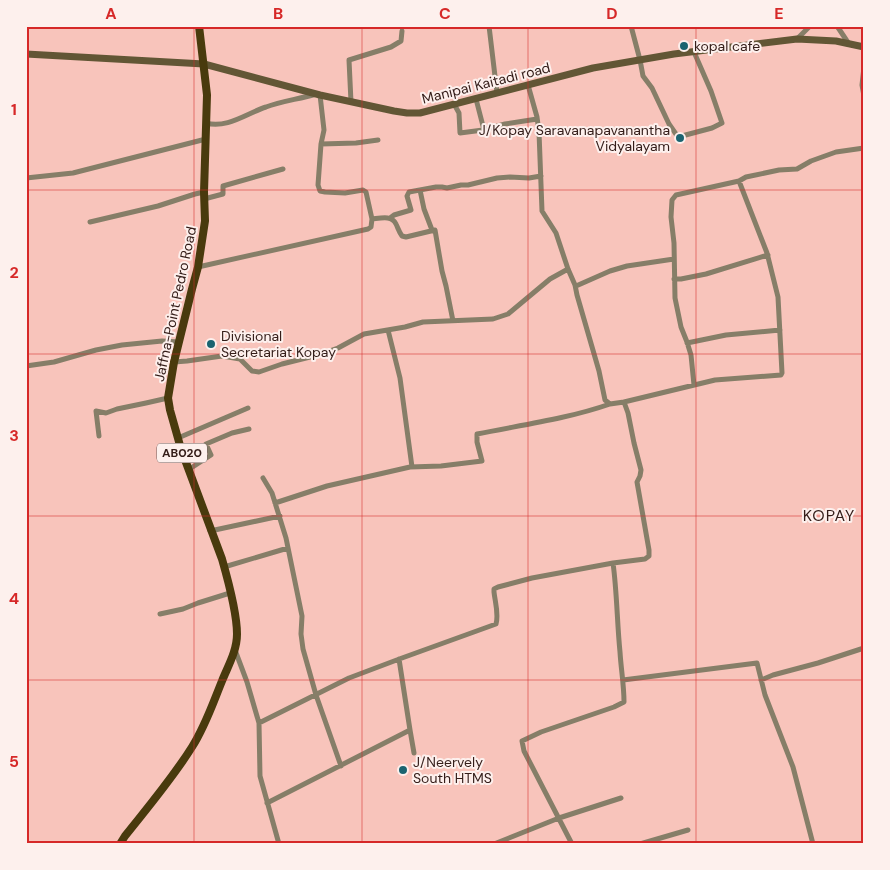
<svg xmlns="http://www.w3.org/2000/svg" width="890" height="870" viewBox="0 0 890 870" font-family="'DM Sans',sans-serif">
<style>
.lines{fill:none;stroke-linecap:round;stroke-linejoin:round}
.minor{stroke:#867e68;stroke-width:5}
.secondary{stroke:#625635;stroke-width:7}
.primary{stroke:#493a0d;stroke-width:8}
.grid{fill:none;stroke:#d62828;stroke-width:1;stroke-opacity:0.55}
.poi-dot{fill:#1a6470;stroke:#fdf0ed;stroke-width:2}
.labels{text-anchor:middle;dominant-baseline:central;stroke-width:4;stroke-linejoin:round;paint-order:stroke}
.shield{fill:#fdf0ed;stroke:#705c59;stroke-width:1}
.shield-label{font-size:12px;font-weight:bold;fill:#341d19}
.poi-label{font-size:14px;fill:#341d19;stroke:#fdf0ed;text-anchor:start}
.street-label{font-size:14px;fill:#341d19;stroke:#fdf0ed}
.quarter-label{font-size:16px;letter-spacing:1px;fill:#341d19;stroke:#fdf0ed}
.neatline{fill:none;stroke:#d62828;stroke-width:2}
.grid-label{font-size:16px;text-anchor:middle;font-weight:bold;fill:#d62828}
</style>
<rect width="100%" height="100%" fill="#f8c4bb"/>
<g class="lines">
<path class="minor" d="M489,26L497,93
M631,26L640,60L643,76L652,88L669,124L678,137L712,128L722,123L711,91L694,52
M837,26L849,44
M797,39L810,26
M864,67L862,85L864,96
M528,85L537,117L539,132L542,211L556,233L568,269L575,285L577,295L599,371L605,400L610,404L624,402L628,413L634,443L641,470L640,476L637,482L649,550V556L645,559L613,563C617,592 617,622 620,652C621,669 624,685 624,702L614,707L541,732L522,741L524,751L572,844
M476,99L484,130
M351,102L349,60L391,47L401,41L402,31
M454,104L459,113L460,133L483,130L505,124L537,119
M206,123C227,129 247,113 266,107C282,101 300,99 316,94
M321,144L356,143L378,140
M26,178L73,173L206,139
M420,190L424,209L432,230
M204,199L223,194V186L283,169
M390,218L394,215L411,210L407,196L409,192L436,187H442L447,188L461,185H468L497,178L510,177L529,178L541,176
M372,219C381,218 392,215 396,224C398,228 399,232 402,236L406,237L435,230L442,271L446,286L453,321
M90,222L158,206L195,194L204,192
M198,267L368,229L371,227L372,219L366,192L363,190L345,193L325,192L320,191L318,185L321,144L324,130L320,95
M674,279H681L706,274L768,255
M576,286L610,271L627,266L674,259
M388,330L400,378L412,467
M687,343L726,335L780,330
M174,362L187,361L222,356L240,359L252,371L259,372L282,364L318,355L338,348L364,334L405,327L423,322L493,319L508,314L550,279L568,269
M26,366L54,362L96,350L122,345L162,341L179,342
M694,385L691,355L687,342L681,327L675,298L674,243L671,217L672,200L676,195L739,181L746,177L779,170L797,169L811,161L836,152L864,148
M624,402L715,380L781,375L782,373L778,297L767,253L739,181
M99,436L96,411L106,413L117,409L146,403L168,398
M178,438L248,408
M188,470L211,455L206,444L232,433L249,429
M263,478L272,493L286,538L302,616L301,634L303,649L316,695L341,766
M275,503L327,486L410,467L441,466L482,461L477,442V434C521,425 567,419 610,404
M210,531L280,516
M224,567L288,548
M160,614L183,609L198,603L230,593
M235,650L247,682L259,723L260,776L279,844
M399,659L410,730
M623,680L757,663L765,695L793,767L813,844
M761,680L773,675L818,663L864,648
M259,723L349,678L402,658L496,624C499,614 495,602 494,592V589L498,587L532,578L613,563
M267,803L410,730L414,753
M494,844L559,818L621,798
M640,844L688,830"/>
<path class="secondary" d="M26,54L204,64L320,95L394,111L407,113H420L593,68L674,54L797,39L836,41L864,47"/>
<path class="primary" d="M120,844L125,836C148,807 172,779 192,747C205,727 213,703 222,681C228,666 237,651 237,634C237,613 228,580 222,559L181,449L170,410L168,398L174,362L192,289L198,267L205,221L204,192L207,95L199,26"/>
</g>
<path class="grid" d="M194,26V844M362,26V844M528,26V844M696,26V844M26,190H864M26,354H864M26,516H864M26,680H864"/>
<g class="poi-dot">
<circle cx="684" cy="46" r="5"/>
<circle cx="680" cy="138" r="5"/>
<circle cx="211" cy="344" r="5"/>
<circle cx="403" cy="770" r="5"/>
</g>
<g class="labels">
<rect class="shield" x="157" y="443.5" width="50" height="19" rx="4"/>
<g class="shield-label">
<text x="182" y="453">AB020</text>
</g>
<g class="poi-label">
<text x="694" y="46">kopal cafe</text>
<text x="670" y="130" text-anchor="end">J/Kopay Saravanapavanantha<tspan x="670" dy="16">Vidyalayam</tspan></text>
<text x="221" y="336">Divisional<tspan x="221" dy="16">Secretariat Kopay</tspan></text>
<text x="413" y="762">J/Neervely<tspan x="413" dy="16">South HTMS</tspan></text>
</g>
<g class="street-label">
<text transform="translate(486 83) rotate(-14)">Manipai Kaitadi road</text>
<text transform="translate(175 304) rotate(-78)">Jaffna-Point Pedro Road</text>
</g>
<g class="quarter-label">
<text x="829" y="515">KOPAY</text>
</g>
</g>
<rect width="890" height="870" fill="none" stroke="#fdf0ed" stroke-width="55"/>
<rect x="28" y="28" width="834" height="814" class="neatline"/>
<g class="grid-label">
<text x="111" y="19">A</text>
<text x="278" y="19">B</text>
<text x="445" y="19">C</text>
<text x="612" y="19">D</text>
<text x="779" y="19">E</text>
<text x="14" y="115">1</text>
<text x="14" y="278">2</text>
<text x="14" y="441">3</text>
<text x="14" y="604">4</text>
<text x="14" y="767">5</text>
</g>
</svg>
